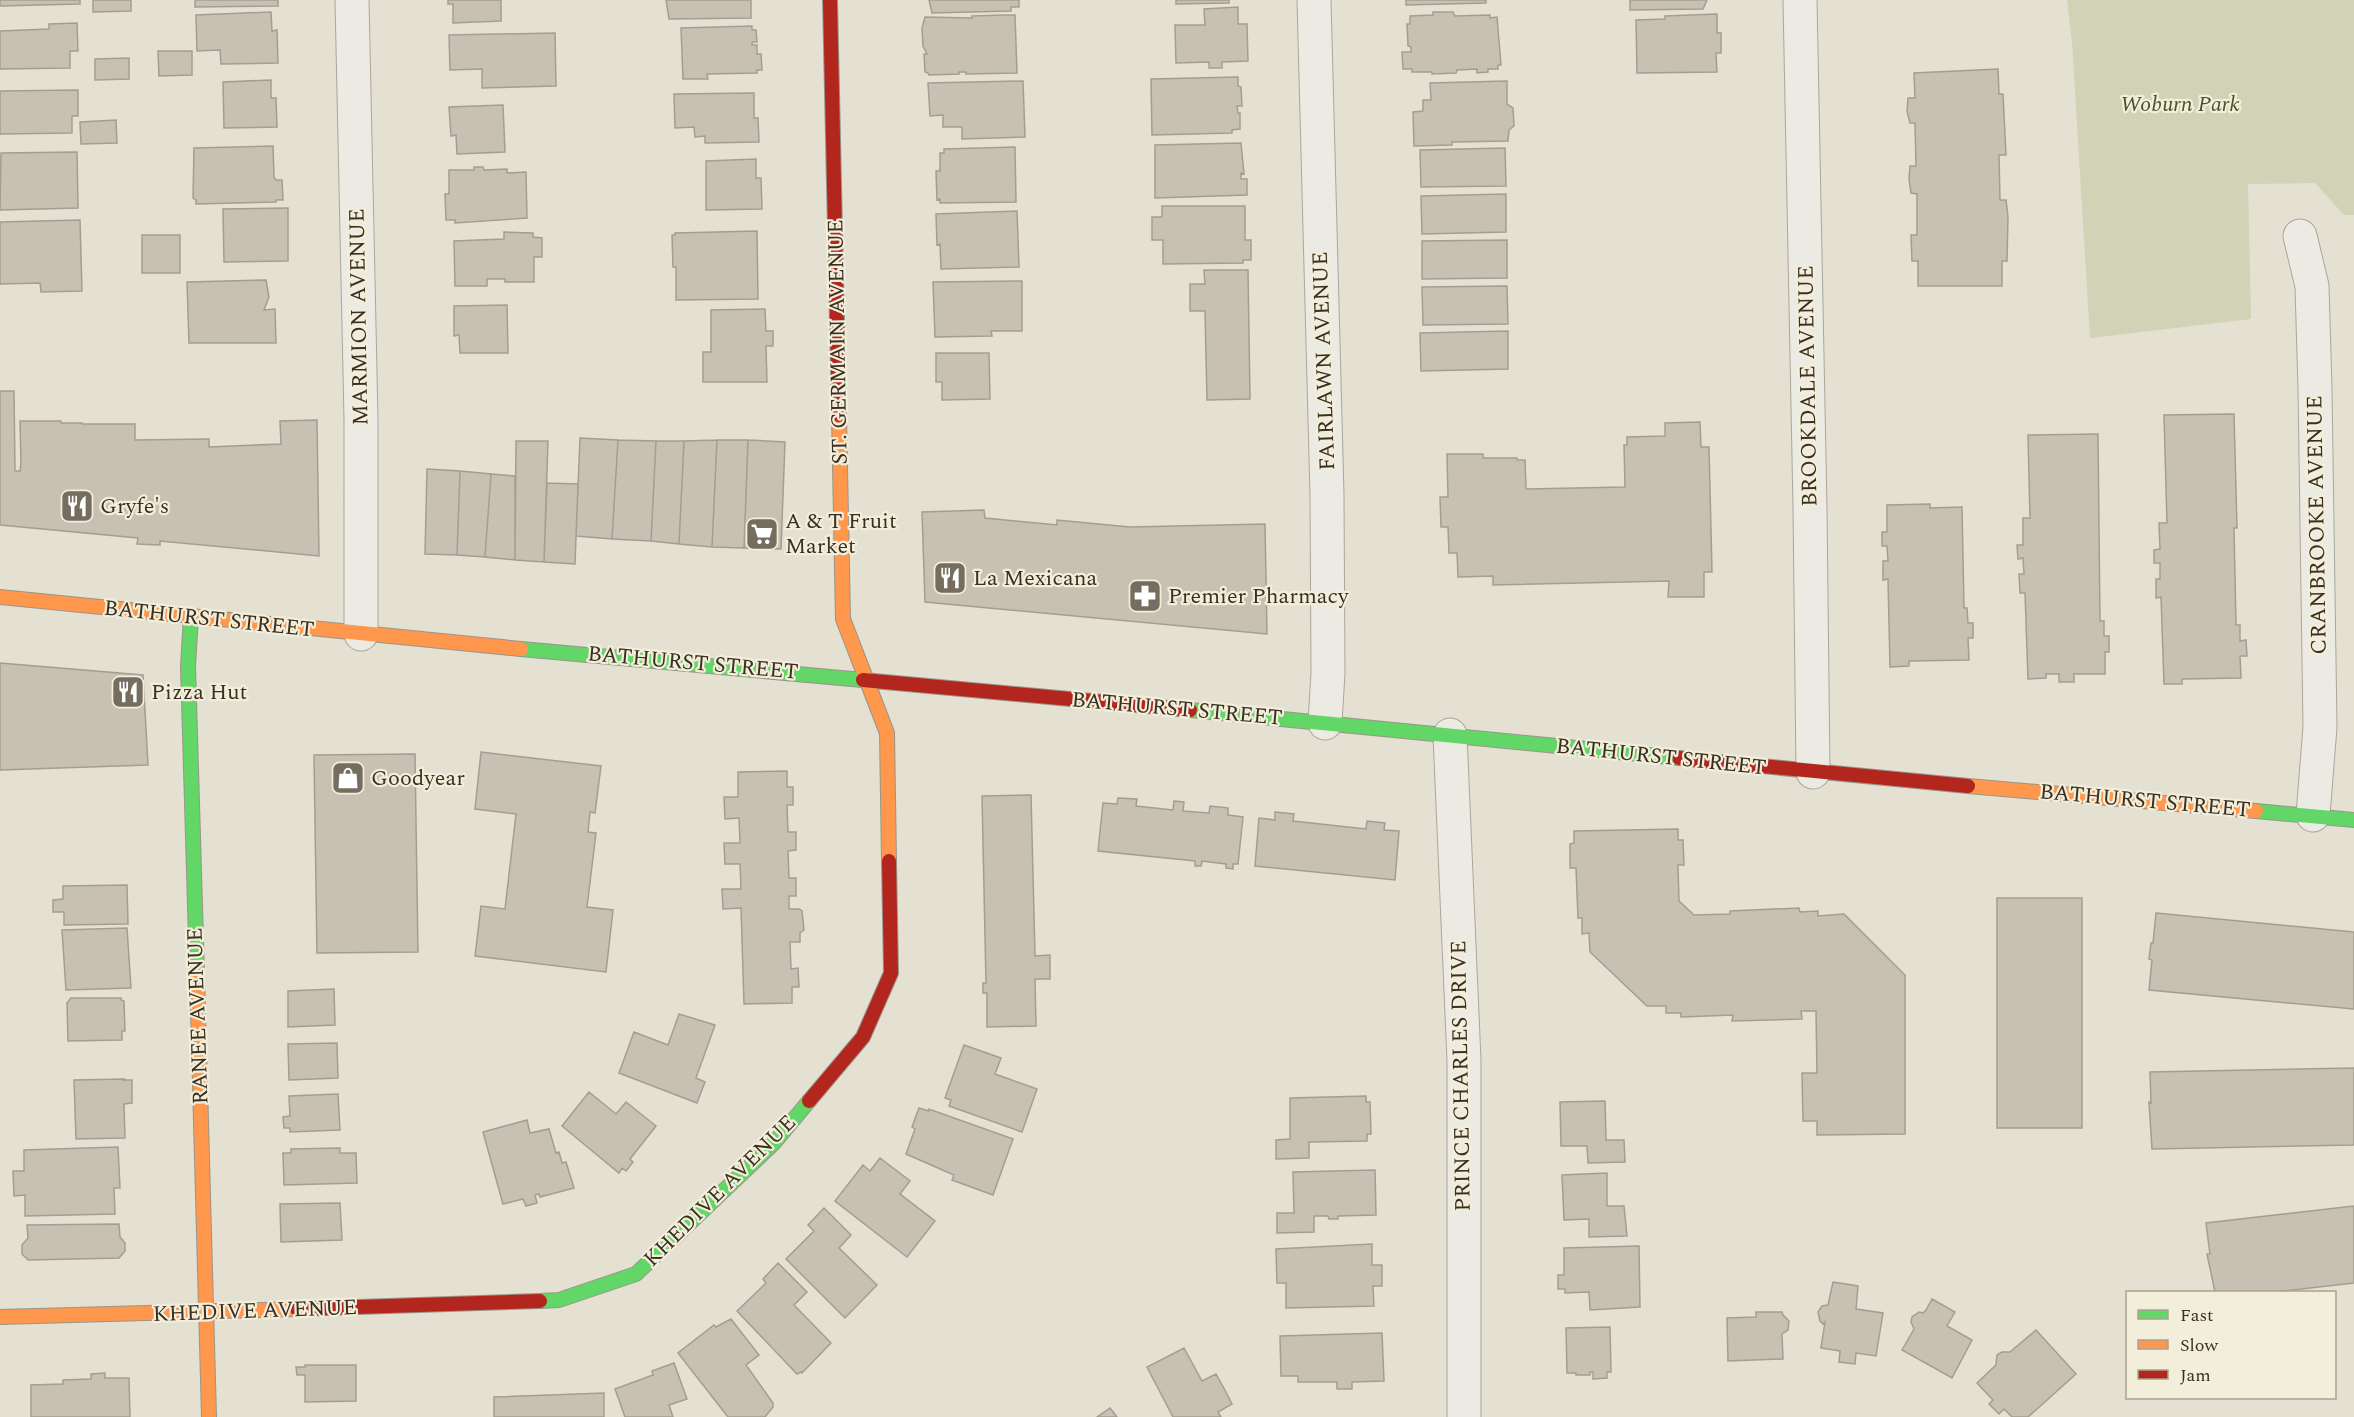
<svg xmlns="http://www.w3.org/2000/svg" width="2354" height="1417" viewBox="0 0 2354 1417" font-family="Spectral,serif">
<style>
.green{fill:#d0d3b6}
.building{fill:#c8c0b3;stroke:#a59d91;stroke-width:1.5}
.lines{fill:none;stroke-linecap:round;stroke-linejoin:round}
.street-casing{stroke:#aaa69a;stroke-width:35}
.fast-casing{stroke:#9a958a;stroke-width:16}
.slow-casing{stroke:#9a958a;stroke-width:16}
.jam-casing{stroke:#9a958a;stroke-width:16}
.street{stroke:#ecebe3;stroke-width:33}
.fast{stroke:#63d668;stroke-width:14}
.slow{stroke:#ff974d;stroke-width:14}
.jam{stroke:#b3261e;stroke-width:14}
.labels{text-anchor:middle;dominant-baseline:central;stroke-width:4.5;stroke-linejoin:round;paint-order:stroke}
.park-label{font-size:22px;font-style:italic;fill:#45532b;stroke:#f3eeda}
.street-label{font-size:22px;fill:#392f22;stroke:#f3eeda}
.poi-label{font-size:22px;fill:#392f22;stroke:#f3eeda;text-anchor:start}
</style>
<rect width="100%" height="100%" fill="#e4e0d2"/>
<path class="green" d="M2067,0H2354V215H2344L2315,183L2248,184L2251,319L2090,338L2072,41Z"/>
<path class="building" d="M0,0H80V4L0,6Z
M93,0H131V11L93,12Z
M195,0H278V6L195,7Z
M448,0H501V21L453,23V4H448Z
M666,0H751V18L669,19Z
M929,0H1019V7H1011V11L932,13Z
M1176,0H1229V3L1176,4Z
M1406,0H1486V3L1406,5Z
M1630,0H1707L1703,9L1630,10Z
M1238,7V24H1247L1248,61L1222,62V68H1209V62L1176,63L1175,25H1205L1204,9Z
M271,12L272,31L277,30L278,63L221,64L220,50L197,51L196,15Z
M1433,12H1453L1455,16L1490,15V18L1497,17L1501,65H1498V69H1488V72L1477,73V69L1457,70L1456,73L1432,74V72H1412V69H1403L1402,52H1411V47L1408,46L1407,24H1410V16L1433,15Z
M1717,14V33H1721V53H1716L1717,72L1637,73L1636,20L1665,19V16Z
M1003,15H1015L1017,73L966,74V72H959V74L929,75L928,73L925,72L924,54H927L923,46L922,28L925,17L972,18V16Z
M77,23L78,51H70V68L0,69V31L49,29V24Z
M752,26V30H756L757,42H752V45H757V54H761L762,70H757V73L707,74L708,79H683L681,28Z
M555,33L556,86L482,88V69L450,70L449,35Z
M158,51H192V75L159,76Z
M129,58V79L95,80V59Z
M1998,69L1999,94H2003L2006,155H1999L2000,200H2006L2008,217L2007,261H2002V286H1918V261H1912L1911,235H1917V194L1911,193L1909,179L1910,166H1916L1915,123H1910L1907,111L1908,98H1915L1914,73Z
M1238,77V86L1241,87L1242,106H1237L1238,113H1240V129L1232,130V133L1152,135L1151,79Z
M271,80V98H276L277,127L224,128L223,82Z
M1023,81L1025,137L962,139V127H943V115L930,116L928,83Z
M1507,81V104L1513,108L1514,126L1509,130L1508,141L1452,142V145L1414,146L1413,112L1423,111V100H1431L1430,83Z
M78,90V116H72V133L0,134V91Z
M754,93V118H758L759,142L705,143V136L695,137L694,127L675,128L674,94Z
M503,105L505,152L457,154L456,135L451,136L449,107Z
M116,120L117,143L81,144L80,122Z
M1241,143L1244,174L1241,173V179H1247V195L1155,198V145Z
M273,146L274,177L276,180H282L283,200H276V202L196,204V200L193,198L194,148Z
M1015,147L1016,202L940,203V199L937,200L936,171H940V153H944V149Z
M1505,148L1506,186L1421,187L1420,150Z
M77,152L78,208L0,210L1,153Z
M756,159V178H761L762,209L706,210V161Z
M474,167H483L484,170L507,169V173L526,172L527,218L455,223V220H446L445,194H449V170H474Z
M1506,194V232L1422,234L1421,196Z
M1162,206H1245V240H1251V260H1243V263L1163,264V240H1152V217H1162Z
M288,208V261L224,262L223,209Z
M1017,211L1019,267L941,269L940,244L937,245L936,214Z
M80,220L82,291L41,292L40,283L0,284V222Z
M757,231L758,299L676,300V267H673L672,235H675V233Z
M504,232L533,233V237L542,238V257H534V282H505V279H487V286H455L454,241L504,239Z
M142,235H180V273H142Z
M1507,240V278L1422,279V241Z
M1204,270H1248L1250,399L1207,400L1205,311H1190V284H1205Z
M266,280L269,297L264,310L275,309L276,343H189L187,282Z
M1022,281V331H991L992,336L935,337L933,282Z
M1507,286L1508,324L1423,325L1422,287Z
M507,305L508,353H460L459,335L454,336V306Z
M765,309L766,331H773V346H766L767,382H703V352H711V310Z
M1508,331V369L1421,371L1420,333Z
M936,353H989L990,399L942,400V382H936Z
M0,391H14L15,471H20L21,463L20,421H61V423H82V424H135V440L209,439V447L281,444L280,421L317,420L319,556L160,541V545L137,544L138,538L0,525Z
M2234,414L2237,528H2234L2236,625H2240V641L2246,640L2247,656H2240L2241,678L2182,679V684H2164L2161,597L2156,598V579H2160V563H2154V550L2160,549L2159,523H2167L2164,415Z
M1700,422L1701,447H1709L1712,572H1704V597H1668L1669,581L1493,585V576L1458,577L1457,553H1449L1448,527H1441L1440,497H1448L1447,454H1483V458H1517V460H1525L1526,489L1625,487L1624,445H1627V437L1665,436V423Z
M2098,434L2100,621H2104V636H2109V652H2105V674H2074V682H2059V674H2046V678L2028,679L2025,593H2020L2019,574H2024L2023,558L2018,559L2017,545H2023V518H2030L2028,435Z
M580,438L618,440L612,539L576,536Z
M618,440L656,441L651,541L612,539Z
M717,440L712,547L679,544L684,441Z
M717,440H748L744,548L712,547Z
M748,440L785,442L781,549L744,548Z
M516,441H548L544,562L515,560Z
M656,441H684L679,544L651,541Z
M427,469L460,471L457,555L425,554Z
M460,471L491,474L485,557L457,555Z
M491,474L515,476V560L485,557Z
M547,483L578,484L575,564L544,562Z
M1930,504V508L1962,507L1964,608H1967L1968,623H1973V638H1968L1969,660L1909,661V666L1890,667L1888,579L1883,580V561H1888L1887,546H1882V532H1887V505Z
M984,510L985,518L1057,525V520L1130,527L1265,524L1267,634L925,602L922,512Z
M0,663L143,675L148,765L0,770Z
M481,752L601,766L595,813L590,812L588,832L596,833L587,907L613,910L606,972L475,956L481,906L505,909L516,814L475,809Z
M415,754L418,952L317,953L314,755Z
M787,771V787H793V805H787L788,832H796V850L788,851L789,878H796V896H789V909H799L802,911L804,930L800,933V942H790L791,969L798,968L799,987H792V1003L744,1004L741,908L723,909L722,889H741L740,864H725L724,843H740L739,818L725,819L724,797H738V772Z
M1031,795L1035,956L1050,955V979H1035L1036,1026L987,1027V993H983V983H986L982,796Z
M1118,798L1137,799L1136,806L1173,810L1174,801L1184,802L1183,811L1209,813L1210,806L1228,808V815L1243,817L1238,864H1233V869L1226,868V864L1202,861L1201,866H1195V861L1098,851L1103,803L1117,804Z
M1275,812L1294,814L1293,821L1366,829L1367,821L1385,823L1384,830L1399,831L1395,880L1255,866L1259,818L1275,820Z
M1678,829V840H1683L1684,865H1678L1679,901L1694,915L1730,914V911L1799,908L1800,912L1818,911V916L1844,914L1905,975V1134L1817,1135V1121H1803L1802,1073H1817L1816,1011H1801L1802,1019L1732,1021L1733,1015L1681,1017V1013H1666V1006H1647L1590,952L1589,933L1582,934V918H1578L1576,868H1570V844L1574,843V831Z
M127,885L128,924L64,925V912H53V900L63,899V886Z
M1997,898H2082V1128H1997Z
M2156,913L2354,932V1009L2149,990L2152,960L2149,959L2151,943H2153Z
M127,928L131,988L66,990L62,930Z
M334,989L335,1025L288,1027V991Z
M71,998H121V1000L124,1001L125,1031H122V1040L68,1041L67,1003Z
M679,1014L715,1025L696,1078L705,1082L697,1103L619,1073L634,1032L668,1045Z
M337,1043L338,1078L289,1080L288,1044Z
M964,1045L1001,1058L995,1074L1037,1089L1022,1132L949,1106L951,1100L945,1098Z
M2354,1068V1145L2152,1149L2149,1102L2151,1103L2150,1072Z
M124,1079L123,1080H132V1103L124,1104L125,1138L76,1139L74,1080Z
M589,1092L616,1114L626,1102L656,1126L630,1159L633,1162L626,1171L622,1168L619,1173L562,1126Z
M338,1094L340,1130L290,1132V1128H284L283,1117L290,1116L289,1096Z
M1366,1096V1102H1370L1371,1134H1367V1141L1309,1142V1158L1276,1159V1140L1290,1139V1098Z
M1605,1101L1606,1140H1624L1625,1162L1588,1163L1587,1146H1561L1560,1102Z
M919,1108L929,1111V1109L1013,1139L993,1195L952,1180L954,1175L906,1154L915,1129L912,1127Z
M527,1120L530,1133L549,1129L556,1153L559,1152L562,1163L566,1162L574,1188L540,1197L539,1194L535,1195L537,1203L526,1206L523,1199L503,1204L483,1132Z
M118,1147L120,1188H114L115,1214L25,1216V1195L14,1196L13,1171H24V1150Z
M340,1148V1153H356L357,1183L284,1185L283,1153H291V1149Z
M880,1158L910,1181L900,1194L935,1221L907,1257L835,1201L863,1165L870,1171Z
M1375,1170L1376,1215L1338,1216V1219H1329L1328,1216H1314V1232L1277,1233V1213H1294L1293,1172Z
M1607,1173V1206H1624L1627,1236L1589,1237V1219L1564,1220L1562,1175Z
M340,1203L342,1240L281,1242L280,1204Z
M2354,1206V1283L2274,1292H2215L2207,1254H2210L2206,1223Z
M824,1208L851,1235L839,1248L877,1285L845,1318L786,1259L814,1231L808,1225Z
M119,1224L120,1237L125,1243V1251L119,1258L28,1260L22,1254V1245L28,1238L27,1225Z
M1372,1244V1265H1382V1286H1373L1374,1306L1286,1308V1283H1277L1276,1249Z
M1639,1246L1640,1307L1590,1310L1589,1292L1565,1293V1289H1558V1275H1564V1248Z
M778,1263L807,1292L794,1305L831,1343L802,1373L801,1372L797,1374L737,1311L766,1283L763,1279Z
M1833,1282L1858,1286L1856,1309L1883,1313L1876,1356L1856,1353L1855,1364L1839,1362L1840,1351L1821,1348L1825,1322L1823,1324L1820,1321L1818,1312L1822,1306L1828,1305Z
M1932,1299L1955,1312L1947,1326L1972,1340L1952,1378L1902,1350L1914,1329L1911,1322L1912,1317L1919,1312L1923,1313L1926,1310Z
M1756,1312H1782L1783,1315L1789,1321L1788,1330L1782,1334L1783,1359L1728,1361L1727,1318L1756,1317Z
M731,1319L759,1355L746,1365L773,1403V1407L765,1417H728L678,1353L714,1325L716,1327Z
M1610,1327L1611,1372H1607V1378L1593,1379V1372H1590V1375H1576V1373H1567L1566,1328Z
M2036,1330L2076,1374L2028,1417H2012L2004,1409L1999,1414L1989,1404L1993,1400L1977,1383L1996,1365L1997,1355L2002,1352H2010Z
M1382,1333L1384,1381L1352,1382V1389H1337V1382H1298V1376H1281L1280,1336Z
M1184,1348L1202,1381L1216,1374L1226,1392L1232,1404L1218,1412L1221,1417H1173L1147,1367Z
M674,1363L687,1399L669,1405L673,1417H625L615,1389L653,1375L652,1371Z
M305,1365H356V1401L305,1402V1375H297L296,1367H305Z
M105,1373V1378H129L130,1417H31V1385L63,1384V1380L91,1379V1374Z
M604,1393V1417H494V1397Z
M1110,1408L1117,1417H1097Z"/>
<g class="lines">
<g class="street-casing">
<path id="street" d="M352,0L361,419V634
M1314,0L1327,495L1328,673L1325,723
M1800,0L1810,508L1813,772
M2300,236L2312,286L2315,389L2320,727L2313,815
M1450,735L1464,1061V1417"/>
</g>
<g class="fast-casing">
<path id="fast" d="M191,616L188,666L197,974
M521,649L863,680
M1190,710L1679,758
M2256,811L2354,820
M540,1301L559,1300L636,1274L774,1143L809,1101"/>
</g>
<g class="slow-casing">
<path id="slow" d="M839,415L843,619L887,733L889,861
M0,597L521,649
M1968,786L2256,811
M197,974L209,1417
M0,1317L297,1309"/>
</g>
<g class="jam-casing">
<path id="jam" d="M830,0L839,415
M863,680L1190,710
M1679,758L1968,786
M809,1101L863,1037L891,973L889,861
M297,1309L540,1301"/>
</g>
<use href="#street" class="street"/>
<use href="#fast" class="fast"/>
<use href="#slow" class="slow"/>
<use href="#jam" class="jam"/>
</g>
<defs>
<g id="restaurant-square" transform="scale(1.725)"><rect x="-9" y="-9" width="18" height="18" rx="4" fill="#756d60" stroke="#f3eeda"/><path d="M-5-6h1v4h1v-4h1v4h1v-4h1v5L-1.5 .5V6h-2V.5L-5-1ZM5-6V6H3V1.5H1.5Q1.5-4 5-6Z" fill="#fff"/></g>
<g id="supermarket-square" transform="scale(1.725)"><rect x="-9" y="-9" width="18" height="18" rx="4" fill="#756d60" stroke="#f3eeda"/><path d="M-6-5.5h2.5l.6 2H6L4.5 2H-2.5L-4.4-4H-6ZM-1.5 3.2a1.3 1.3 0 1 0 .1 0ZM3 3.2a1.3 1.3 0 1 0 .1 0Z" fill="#fff"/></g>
<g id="pharmacy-square" transform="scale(1.725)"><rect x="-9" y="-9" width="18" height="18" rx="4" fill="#756d60" stroke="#f3eeda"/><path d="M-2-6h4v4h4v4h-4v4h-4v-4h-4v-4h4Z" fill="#fff"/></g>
<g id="shop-square" transform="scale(1.725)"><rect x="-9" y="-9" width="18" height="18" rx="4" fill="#756d60" stroke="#f3eeda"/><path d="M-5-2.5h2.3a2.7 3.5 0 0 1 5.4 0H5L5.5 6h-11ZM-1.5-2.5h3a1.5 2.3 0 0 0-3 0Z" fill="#fff"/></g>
</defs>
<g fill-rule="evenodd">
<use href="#restaurant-square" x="77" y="506"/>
<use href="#supermarket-square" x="762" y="534"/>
<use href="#restaurant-square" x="950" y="578"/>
<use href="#pharmacy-square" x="1145" y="596"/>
<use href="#restaurant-square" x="128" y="692"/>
<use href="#shop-square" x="348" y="778"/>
</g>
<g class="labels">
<g class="park-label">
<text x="2180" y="104">Woburn Park</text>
</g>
<g class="street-label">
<text transform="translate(359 317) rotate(-91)">MARMION AVENUE</text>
<text transform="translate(838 342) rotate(-91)">ST. GERMAIN AVENUE</text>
<text transform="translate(1324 361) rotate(-92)">FAIRLAWN AVENUE</text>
<text transform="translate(1808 386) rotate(-91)">BROOKDALE AVENUE</text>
<text transform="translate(2317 525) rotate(-91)">CRANBROOKE AVENUE</text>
<text transform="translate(209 619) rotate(6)">BATHURST STREET</text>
<text transform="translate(693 663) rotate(5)">BATHURST STREET</text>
<text transform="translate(1177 709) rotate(5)">BATHURST STREET</text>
<text transform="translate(1661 757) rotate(6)">BATHURST STREET</text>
<text transform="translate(2145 801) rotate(5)">BATHURST STREET</text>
<text transform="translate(198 1016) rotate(-92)">RANEE AVENUE</text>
<text transform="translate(1461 1076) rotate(-91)">PRINCE CHARLES DRIVE</text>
<text transform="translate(720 1191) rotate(-45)">KHEDIVE AVENUE</text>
<text transform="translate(255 1311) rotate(-2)">KHEDIVE AVENUE</text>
</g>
<g class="poi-label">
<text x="100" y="506">Gryfe's</text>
<text x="785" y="521">A &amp; T Fruit<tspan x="785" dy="25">Market</tspan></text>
<text x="973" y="578">La Mexicana</text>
<text x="1168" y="596">Premier Pharmacy</text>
<text x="151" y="692">Pizza Hut</text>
<text x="371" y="778">Goodyear</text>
</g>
</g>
<rect x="2126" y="1291" width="210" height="108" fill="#f3eeda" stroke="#a9a290" stroke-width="1.5"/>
<rect x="2138" y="1310" width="30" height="9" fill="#63d668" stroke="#a9a290" stroke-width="1.5"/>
<text x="2180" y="1321" font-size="18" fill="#392f22">Fast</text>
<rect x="2138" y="1340" width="30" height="9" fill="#ff974d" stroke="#a9a290" stroke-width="1.5"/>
<text x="2180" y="1351" font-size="18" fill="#392f22">Slow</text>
<rect x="2138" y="1370" width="30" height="9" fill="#b3261e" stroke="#a9a290" stroke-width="1.5"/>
<text x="2180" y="1381" font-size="18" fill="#392f22">Jam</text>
</svg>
